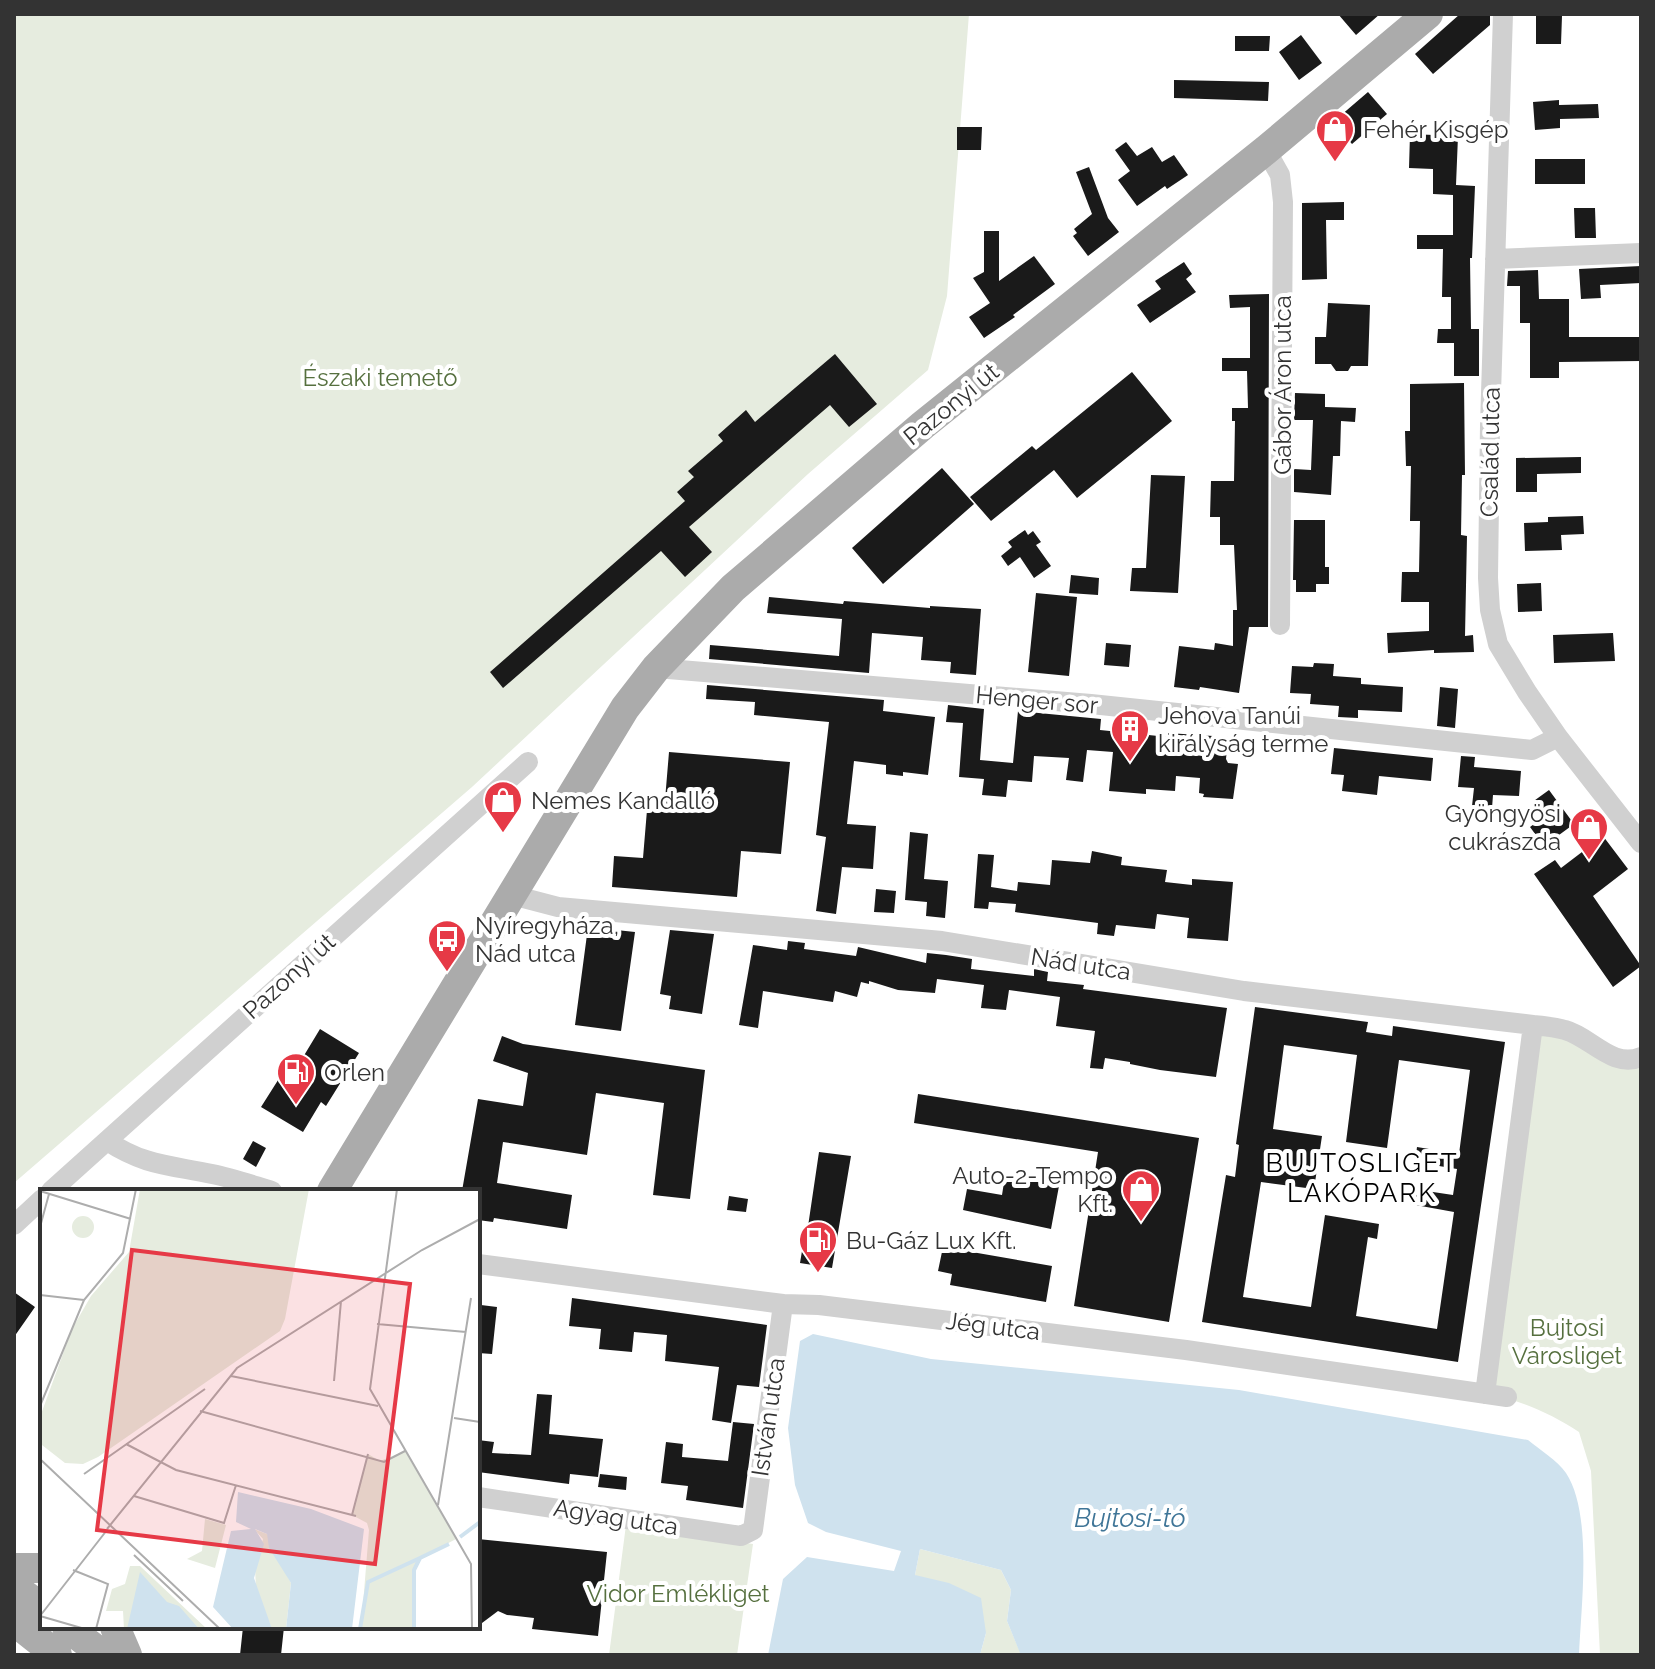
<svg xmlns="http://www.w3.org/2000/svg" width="1655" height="1669" viewBox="0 0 1655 1669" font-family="Raleway,sans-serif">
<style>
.green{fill:#e6ecdf}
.water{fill:#cfe2ee}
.building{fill:#1a1a1a;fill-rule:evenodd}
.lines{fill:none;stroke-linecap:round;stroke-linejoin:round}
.street{stroke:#d0d0d0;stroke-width:20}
.primary{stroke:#ababab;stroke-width:30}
.labels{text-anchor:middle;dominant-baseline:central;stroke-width:8;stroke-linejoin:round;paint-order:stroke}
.poi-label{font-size:24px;fill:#333;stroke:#fff;text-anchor:start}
.park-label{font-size:24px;fill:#56703f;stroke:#fff}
.street-label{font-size:24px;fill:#333;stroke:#fff}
.neighbourhood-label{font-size:26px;letter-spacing:2px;fill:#000;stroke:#fff}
.water-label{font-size:26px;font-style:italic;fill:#3f7597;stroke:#fff}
.inset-river{fill:none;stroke:#cfe2ee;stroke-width:4}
.inset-road{fill:none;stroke:#adadad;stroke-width:2}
.view{fill:#e63946;fill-opacity:0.15;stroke:#e63946;stroke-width:4}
.inset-edge{fill:none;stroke:#333;stroke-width:4}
</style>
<rect width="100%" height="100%" fill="#fff"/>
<path class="green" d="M14,14H969L947,296L928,370L808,474L472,787L14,1183Z
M1533,1025L1641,1057V1655H1600L1591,1471L1579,1432C1550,1413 1519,1399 1485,1394Z
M626,1525L753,1544L737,1655H609Z
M920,1549L1001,1570L1011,1590L1007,1621L1020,1652L1025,1655H980L986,1633L915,1575Z"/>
<path class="water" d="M813,1334L931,1359L1239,1390L1528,1440C1540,1450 1557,1460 1566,1473C1593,1514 1581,1606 1579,1655H1025L1020,1653L1007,1621L1011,1590L1001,1570L920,1549L915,1575L949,1583L981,1598L986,1633L980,1655H768L783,1579L807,1557L894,1571L901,1551L826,1532L808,1523L795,1485L788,1428L800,1341Z"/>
<path class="building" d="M1338,14H1380L1356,35Z
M1460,14H1490V25L1433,74L1415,54Z
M1536,16H1562L1561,44H1536Z
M1301,35L1322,63L1299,80L1279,52Z
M1235,36H1270L1269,51H1235Z
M1174,80L1269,82L1268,101L1174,98Z
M1368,92L1387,114L1352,144L1333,122Z
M1559,100V105L1598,104L1599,118L1560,119V128L1535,130L1533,102Z
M957,127H982L981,150H957Z
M1410,134L1458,136L1456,185L1475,186L1472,258H1470L1471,329H1479V376H1454V343H1437L1438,329H1451V297H1442L1443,249H1417V235H1453V195L1433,194V169L1409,168Z
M1126,142L1137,156L1152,147L1162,162L1174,155L1188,175L1167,189L1165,186L1137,206L1118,180L1130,171L1115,150Z
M1535,159H1585V184H1535Z
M1089,167L1108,218L1119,232L1088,256L1073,236L1077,233L1074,229L1092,214L1076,172Z
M1344,202V220H1326L1327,279L1302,280V203Z
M1574,208H1595L1596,238H1575Z
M984,231H999V281L1034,256L1055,284L1013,315L1015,317L984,338L969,317L990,303L973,278L984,272Z
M1184,262L1192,274L1186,279L1196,292L1150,323L1137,305L1161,289L1155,281Z
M1641,266V283L1600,285L1601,298L1581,299L1579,269Z
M1538,270L1539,299H1569V337H1641V361L1559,362V378H1530V323H1520V286H1507L1508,271Z
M1269,294L1268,627H1249L1239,693L1200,687L1199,690L1174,687L1179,646L1214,650L1215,643L1233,646V610H1237L1234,545H1220V517H1210L1211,481H1234L1235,421H1232V408H1248L1247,371H1222V358H1250V307L1230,308L1229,295Z
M1328,303L1370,305L1368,366H1351L1348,371H1336L1331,364H1315V337H1326Z
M835,354L877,404L849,427L830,405L689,527L712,552L685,577L661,551L503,688L490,672L685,501L677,492L694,477L688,471L723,441L718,435L746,410L755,422Z
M1132,372L1172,421L1077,498L1054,470L991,521L970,497L1032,446L1036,450Z
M1464,383L1465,475H1462L1461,535L1467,536L1465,636L1473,635L1474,652L1434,653V650L1388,653L1387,633L1429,631V602H1401L1402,572H1419L1420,521H1410L1411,466H1406L1405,431H1410V384Z
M1295,393L1325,394V407L1356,408L1355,422L1341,421L1340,456H1333L1331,495L1294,492V469L1311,470L1313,420H1294Z
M1581,457V473L1537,474V492H1516V458Z
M942,468L974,504L883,584L852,548Z
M1151,475L1185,476L1178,593L1130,591L1132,568H1146Z
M1583,516L1584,534L1561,535L1562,550L1525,551L1524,523L1548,522V517Z
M1294,520H1325V567H1329V584H1316V592H1296V580H1293Z
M1025,530L1028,535L1033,531L1041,542L1036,545L1051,566L1034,578L1020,557L1008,566L1001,556L1012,547L1008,542Z
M1071,575L1099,578L1098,595L1069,593Z
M1541,583L1542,611L1518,612L1517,584Z
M1036,593L1077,597L1069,676L1028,672Z
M769,597L843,604L844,601L930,608V606L981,609L976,675L950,673L951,662L921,660L923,637L872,633L869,673L709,659L710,645L839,656L842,619L767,613Z
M1613,633L1615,661L1554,663L1553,635Z
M1106,643L1131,645L1129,667L1104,665Z
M1314,663L1334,664L1333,676L1361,678V684L1403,687L1402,712L1358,710V718L1338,717L1339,706L1310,704L1311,694L1290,693L1292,666L1313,667Z
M707,685L884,700L883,711L935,717L928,775L903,772V776L886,774V765L854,761L847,824L876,826L873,869L842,867L836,914L816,911L826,837L816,835L829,722L754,715L755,702L706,699Z
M1440,687L1458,689L1455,728L1437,726Z
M948,705L984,709L980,760L1013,763L1018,711L1101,719L1100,730L1168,737V733L1228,737L1226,759L1228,763L1238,764L1233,799L1203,797L1204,794L1199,793L1200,778L1176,776L1175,791L1146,789V794L1109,791L1113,752L1087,750L1083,782L1066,780L1069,758L1034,756L1032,782L1008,780L1006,797L982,795L984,779L959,777L963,723L946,722Z
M1334,748L1433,758L1431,781L1379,776L1377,795L1342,791L1344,775L1331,774Z
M669,752L790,762L781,854L741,851L737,897L612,887L614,856L643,858L647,810L664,812Z
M1461,756L1475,757L1474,767L1521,771L1519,796L1493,795L1492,808L1472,806L1474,788L1458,787Z
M1549,790L1574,824L1544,846L1530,827L1542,818L1531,803Z
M910,832L928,834L924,879L948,881L945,918L926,916L927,902L905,900Z
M1603,836L1628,869L1593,896L1641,966L1613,987L1534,874L1555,860L1561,868Z
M1092,851L1122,857L1121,865L1167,870L1165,882L1192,885V879L1233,882L1228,941L1187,938L1189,918L1157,914L1155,929L1116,925L1114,936L1097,934L1098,923L1015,912L1016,904L989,902L988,909L974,908L978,854L994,855L991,887L1017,891L1018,882L1050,885L1052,860L1090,863Z
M876,889L896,891L894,913L874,912Z
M588,927L635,932L621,1031L575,1025Z
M670,930L714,934L702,1014L669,1009L671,996L660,994Z
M788,941L805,943L804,949L856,956L858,947L926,963L927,953L946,955L972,959L971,969L1034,976V969L1048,972L1047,981L1084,985L1083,989L1227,1008L1216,1077L1160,1070L1130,1064V1062L1105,1058L1103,1069L1090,1068L1095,1031L1056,1026L1060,997L1009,990L1006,1010L981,1008L984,985L937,979L935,993L898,990L869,981V984L861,982L857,997L835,991L833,1002L763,991L758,1028L739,1025L753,945L787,950Z
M1255,1007L1368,1022L1366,1032L1392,1036L1393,1026L1505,1042L1458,1362L1202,1322L1226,1175L1235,1177L1239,1145L1236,1144ZM1284,1045L1357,1055L1346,1142L1387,1148L1399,1060L1470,1070L1459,1154L1417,1147L1415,1162L1457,1169L1453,1195L1413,1189L1410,1204L1454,1212L1437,1329L1356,1316L1368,1237L1377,1239L1379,1224L1325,1215L1311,1307L1243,1297L1261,1182L1314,1189L1322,1136L1273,1129Z
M320,1029L359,1053L326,1106L321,1102L303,1132L261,1107L280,1077L288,1082Z
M502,1036L523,1044L705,1070L690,1199L653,1195L664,1103L596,1093L587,1155L503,1142L497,1183L572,1195L567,1229L494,1218L493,1222L478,1220V1191H462L478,1099L523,1106L528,1073L493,1061Z
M918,1094L1199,1138L1169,1322L1074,1306L1098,1152L914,1123Z
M253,1141L266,1148L256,1167L243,1159Z
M819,1152L851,1156L832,1268L800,1263L804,1239L806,1240Z
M1005,1176L1059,1186L1051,1229L963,1210L967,1189L1002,1195Z
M729,1196L748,1199L746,1212L727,1210Z
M943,1247L1052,1266L1046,1302L950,1285L952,1274L938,1271Z
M14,1292L35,1307L14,1337Z
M572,1298L767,1325L759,1387L737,1385L731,1423L712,1420L719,1367L665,1361L667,1335L634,1332L632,1352L599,1349L601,1329L569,1326Z
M481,1305L497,1307L492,1354L478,1353Z
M537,1394L552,1395L549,1434L603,1439L598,1477L570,1474L569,1484L478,1472V1440L494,1442L492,1453L531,1455Z
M733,1422L754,1424L743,1508L686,1500L688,1486L661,1483L666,1442L683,1444L682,1457L728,1461Z
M600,1474L627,1477L626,1490L598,1487Z
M478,1539L607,1552L598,1636L532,1629L534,1618L507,1615L498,1611L478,1626Z
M243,1627H284L281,1655H240Z"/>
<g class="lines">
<path class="street" d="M1503,14L1490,425L1488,578L1490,610L1498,644L1527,692L1558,737L1641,843
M1266,150L1280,175L1283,202L1280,625
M1495,259L1641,253
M656,668L1091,704L1532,750L1558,737
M512,895L558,907L942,941L1244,991L1533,1025C1543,1026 1555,1027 1565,1030C1591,1037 1612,1069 1641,1057
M107,1141C145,1166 170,1165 212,1174C232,1178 252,1185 272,1191
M51,1191L528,762
M14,1225L42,1199
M478,1264L783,1304L819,1305L1186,1350L1507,1397
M1485,1394L1533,1025
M478,1497L741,1536L753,1530L783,1304"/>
<path class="primary" d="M332,1191L625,708L656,668L733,588L923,425L1266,150L1428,14
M14,1568H42
M14,1587L42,1608
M14,1621L57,1655
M67,1627L103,1655
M115,1627L127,1655"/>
</g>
<defs>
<g id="shop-pin" transform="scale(2)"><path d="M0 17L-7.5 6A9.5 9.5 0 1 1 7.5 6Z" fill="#e63946" stroke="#fff"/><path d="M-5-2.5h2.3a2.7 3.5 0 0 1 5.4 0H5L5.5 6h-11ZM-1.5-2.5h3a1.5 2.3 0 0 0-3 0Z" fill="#fff"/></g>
<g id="building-pin" transform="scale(2)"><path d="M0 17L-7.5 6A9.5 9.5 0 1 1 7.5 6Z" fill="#e63946" stroke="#fff"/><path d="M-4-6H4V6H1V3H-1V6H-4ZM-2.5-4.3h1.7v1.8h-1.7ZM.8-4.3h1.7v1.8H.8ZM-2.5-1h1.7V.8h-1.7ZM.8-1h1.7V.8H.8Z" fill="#fff"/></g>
<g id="bus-pin" transform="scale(2)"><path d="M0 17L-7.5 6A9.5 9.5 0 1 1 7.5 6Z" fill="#e63946" stroke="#fff"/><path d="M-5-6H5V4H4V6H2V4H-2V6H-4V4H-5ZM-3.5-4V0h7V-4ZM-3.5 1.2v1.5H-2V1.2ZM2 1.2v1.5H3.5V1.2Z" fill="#fff"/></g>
<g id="fuel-pin" transform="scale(2)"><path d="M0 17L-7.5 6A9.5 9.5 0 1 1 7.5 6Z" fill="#e63946" stroke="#fff"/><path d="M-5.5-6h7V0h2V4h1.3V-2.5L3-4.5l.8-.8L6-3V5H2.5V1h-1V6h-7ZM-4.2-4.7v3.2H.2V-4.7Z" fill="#fff"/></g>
</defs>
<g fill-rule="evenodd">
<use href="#shop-pin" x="1335" y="129"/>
<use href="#building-pin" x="1130" y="729"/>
<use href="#shop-pin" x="503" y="800"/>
<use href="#shop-pin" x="1589" y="827"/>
<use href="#bus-pin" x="447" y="939"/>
<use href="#fuel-pin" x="296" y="1072"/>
<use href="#shop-pin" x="1141" y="1189"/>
<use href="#fuel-pin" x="818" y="1240"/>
</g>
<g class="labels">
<g class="poi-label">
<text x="1363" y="129">Fehér Kisgép</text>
<text x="1158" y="715">Jehova Tanúi<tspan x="1158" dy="28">királyság terme</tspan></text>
<text x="531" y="800">Nemes Kandalló</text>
<text x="1561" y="813" text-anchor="end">Gyöngyösi<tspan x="1561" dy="28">cukrászda</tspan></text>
<text x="475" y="925">Nyíregyháza,<tspan x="475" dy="28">Nád utca</tspan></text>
<text x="324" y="1072">Orlen</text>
<text x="1113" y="1175" text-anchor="end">Auto-2-Tempo<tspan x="1113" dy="28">Kft.</tspan></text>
<text x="846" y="1240">Bu-Gáz Lux Kft.</text>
</g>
<g class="park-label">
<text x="380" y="377">Északi temető</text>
<text x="1567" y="1327">Bujtosi<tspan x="1567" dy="28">Városliget</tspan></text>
<text x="678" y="1593">Vidor Emlékliget</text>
</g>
<g class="street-label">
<text transform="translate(1282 385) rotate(-90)">Gábor Áron utca</text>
<text transform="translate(951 404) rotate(-39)">Pazonyi út</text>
<text transform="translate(1490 452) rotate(-89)">Család utca</text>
<text transform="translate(1037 700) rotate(5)">Henger sor</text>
<text transform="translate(1081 964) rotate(9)">Nád utca</text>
<text transform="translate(289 976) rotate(-42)">Pazonyi út</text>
<text transform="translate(993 1326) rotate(7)">Jég utca</text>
<text transform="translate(768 1417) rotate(-82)">István utca</text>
<text transform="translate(616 1517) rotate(9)">Agyag utca</text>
</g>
<g class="neighbourhood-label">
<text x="1362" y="1163">BUJTOSLIGET<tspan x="1362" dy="30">LAKÓPARK</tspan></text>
</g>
<g class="water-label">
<text x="1130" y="1518">Bujtosi-tó</text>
</g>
</g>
<g transform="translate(40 1189)">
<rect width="440" height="440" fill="#fff"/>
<path d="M100,0H269L245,130L240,142L58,268L43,275L25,274L2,256L0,228L32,140L51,107L89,63ZM32 38a11 11 0 1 1 22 0a11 11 0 1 1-22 0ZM365,262L416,350L380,369L374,381V440H321L329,341L327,334L312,326L328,265L340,272ZM165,330L186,336L175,379L147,370L162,362ZM214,340L227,345L251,394L246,440H232L216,402L215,377L223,350ZM90,377H100L167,440H84L83,422H66L72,400L85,395Z" fill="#e6ecdf"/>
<path d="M198,303L271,320L324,340L312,440H246L251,394L229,359L227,345L215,340L224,355L214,389L232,440H193L173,418L191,342L211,340L196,333ZM100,383L127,413L139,417L159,440H87Z" fill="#cfe2ee"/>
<path class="inset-river" d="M420,348L440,333M320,440L328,393L380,369M374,440V381L380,369L409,355"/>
<path class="inset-road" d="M357,0L330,200L431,375L432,440M0,2L91,30M0,38L9,5M0,106L44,111M337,135L426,143M191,187L338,217M294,192L301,112M0,217L44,111L83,64L96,0M160,222L344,273L365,262M414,229L440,233M86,255L136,281L316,327M0,270L180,440M44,285L165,200M94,307L184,334L196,296M398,316L431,109M312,326L328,265M67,340L197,179L382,61L440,30M94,366L143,412M33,381L68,395L56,440M0,427L67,341M0,427L45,440"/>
<path class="view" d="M92,61L370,95L335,375L57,341Z"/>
<rect width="440" height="440" class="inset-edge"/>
</g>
<rect width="1655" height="1669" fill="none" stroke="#333333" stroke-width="32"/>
</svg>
